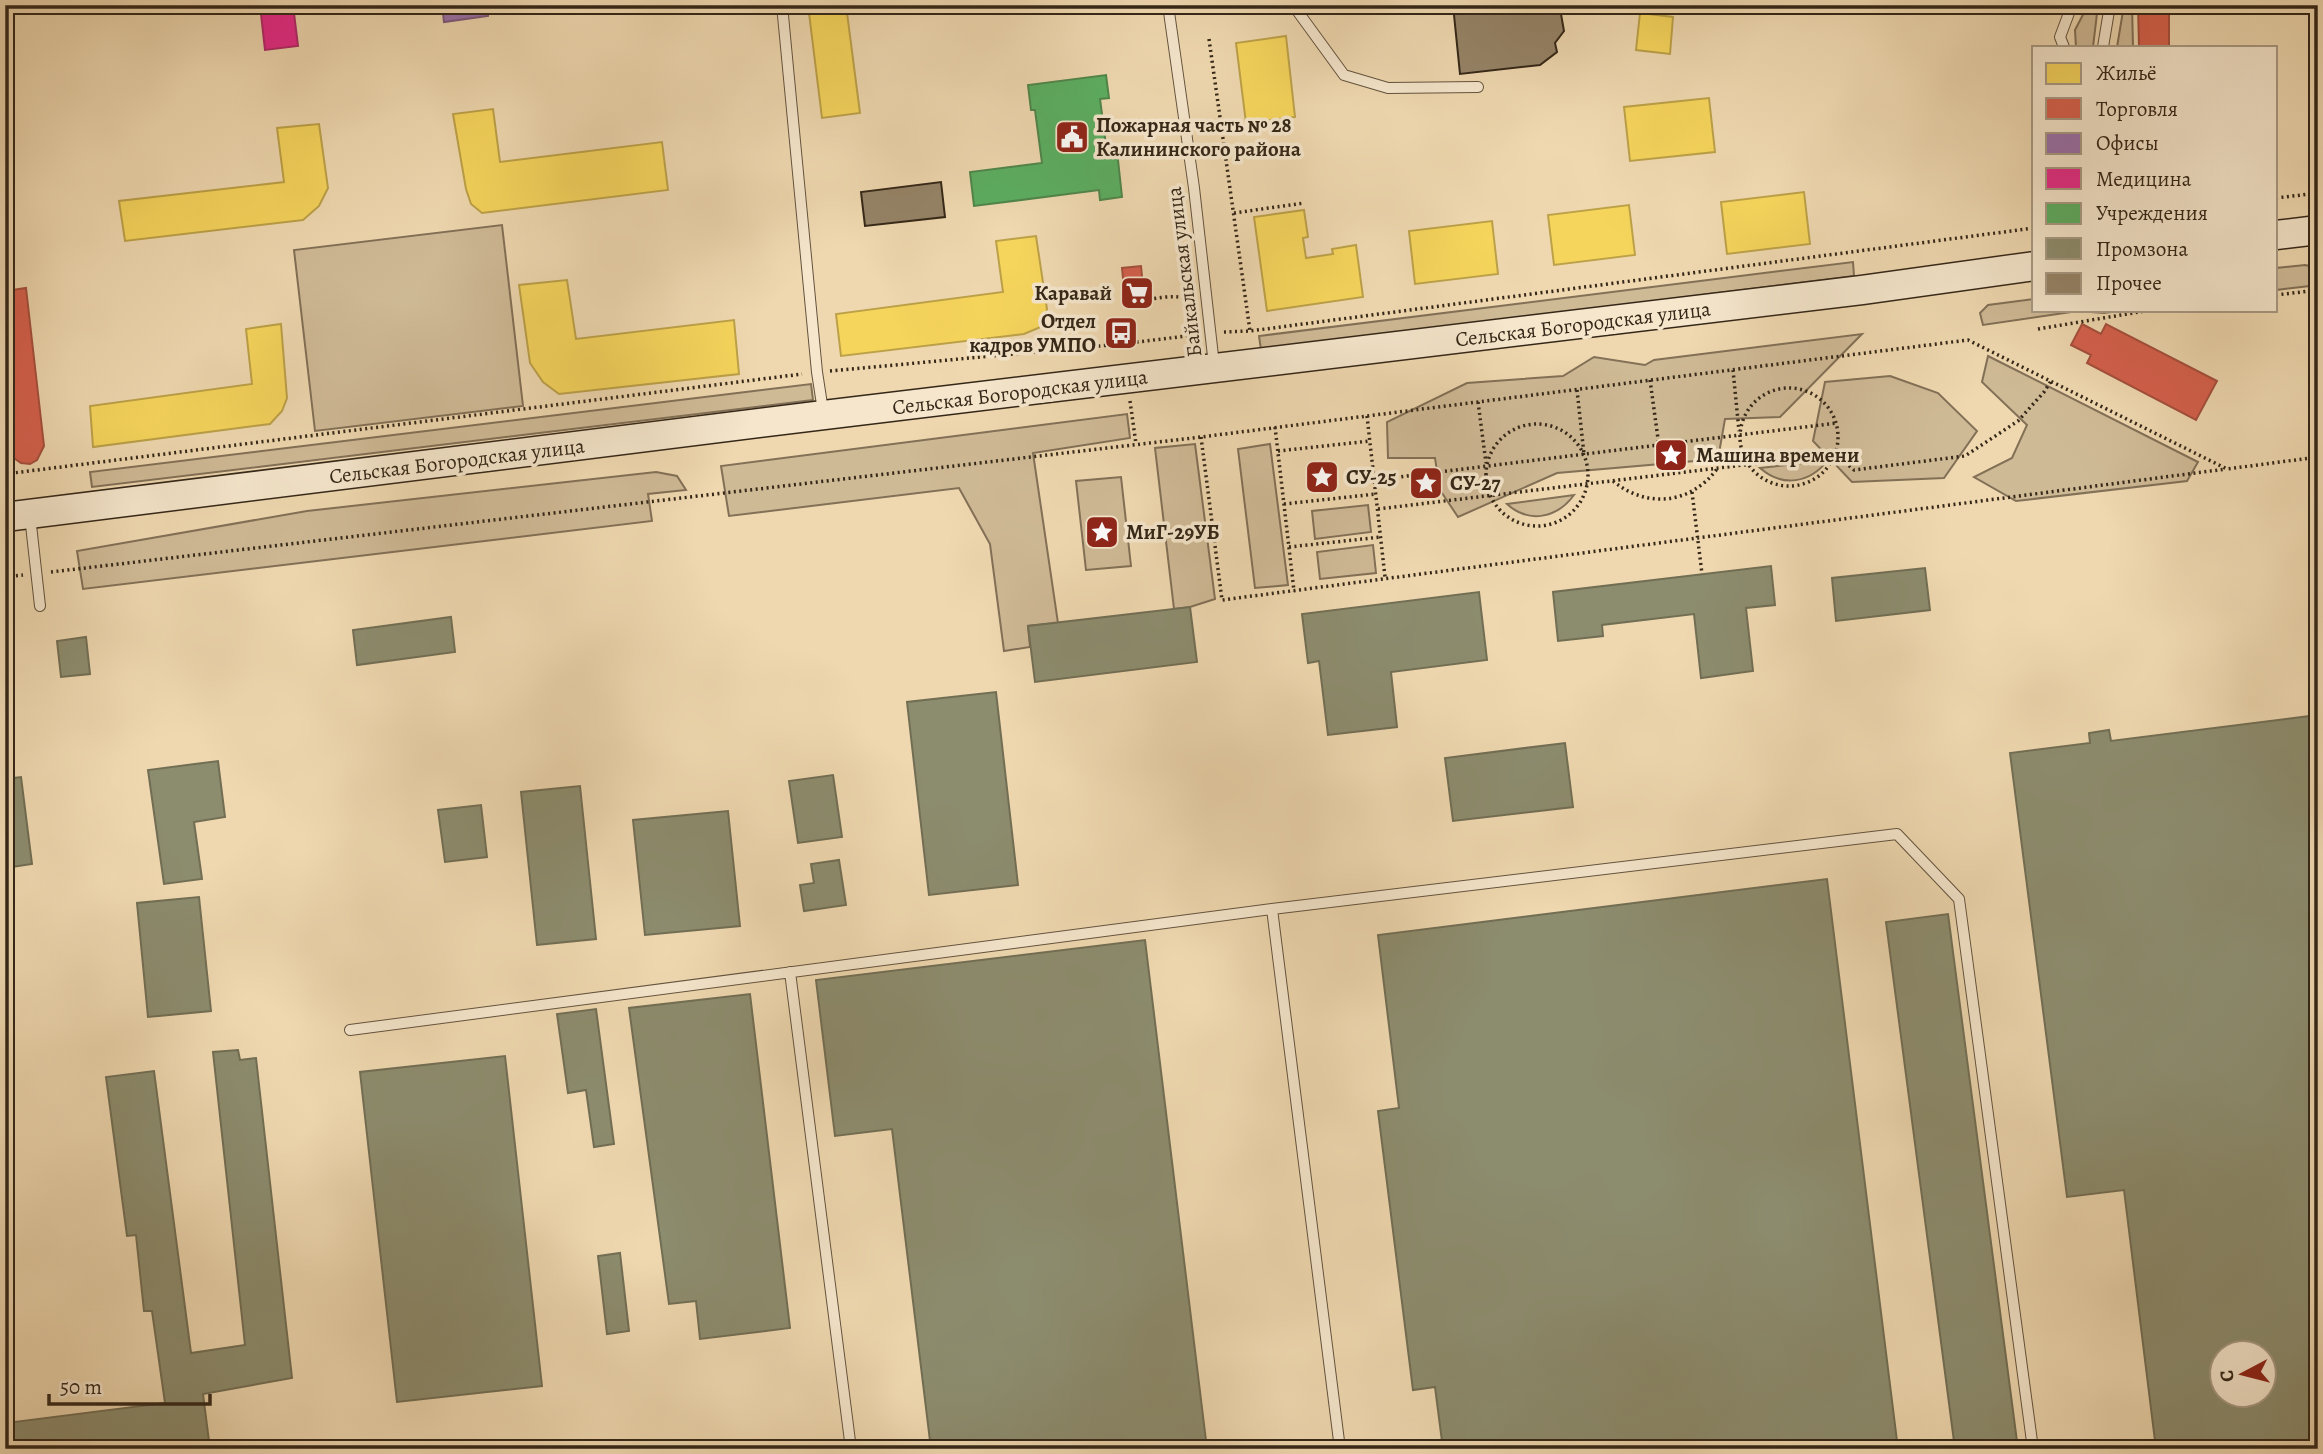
<svg xmlns="http://www.w3.org/2000/svg" width="2323" height="1454" viewBox="0 0 2323 1454" font-family="Alegreya,serif">
<style>
.green{fill:#cfba96;stroke:#827057;stroke-width:2}
.homes{fill:#f6d55c;stroke:#bca148;stroke-width:2}
.shops{fill:#d6604d;stroke:#a54f3d;stroke-width:2}
.offices{fill:#9970ab;stroke:#7b5a7f;stroke-width:2}
.health{fill:#e7298a;stroke:#b12868;stroke-width:2}
.public{fill:#5aae61;stroke:#4f864b;stroke-width:2}
.industry{fill:#8c8c6e;stroke:#726e54;stroke-width:2;fill-rule:evenodd}
.building{fill:#958367;stroke:#342718;stroke-width:2}
.lines{fill:none;stroke-linecap:round;stroke-linejoin:round}
.service-casing{stroke:#63533e;stroke-width:12}
.secondary-casing{stroke:#342718;stroke-width:31}
.path{stroke:#342718;stroke-width:3.5;stroke-dasharray:2 3.5;stroke-linecap:butt}
.service{stroke:#f5e6cc;stroke-width:10}
.secondary{stroke:#f5e6cc;stroke-width:28}
.labels{text-anchor:middle;dominant-baseline:central;stroke-width:7;stroke-linejoin:round;paint-order:stroke}
.poi-label{font-size:21px;font-weight:bold;fill:#342718;stroke:#f5e6cc;text-anchor:start}
.street-label{font-size:21px;fill:#342718;stroke:#f5e6cc}
</style>
<rect width="100%" height="100%" fill="#efd8b0"/>
<filter id="stains"><feTurbulence type="fractalNoise" baseFrequency=".00286" numOctaves="4"/><feColorMatrix values="0 0 0 0 .2 0 0 0 0 .09 0 0 0 0 .02 0 0 0 .5 -.17"/></filter>
<radialGradient id="worn" r=".72"><stop offset=".6" stop-color="#630" stop-opacity="0"/><stop offset="1" stop-color="#630" stop-opacity=".3"/></radialGradient>
<path class="green" d="M2088,5H2098L2093,47H2076L2075,30Z
M2124,5H2132L2133,47H2117Z
M502,225L523,406L315,431L294,250Z
M1853,262L1854,276L1261,350L1259,336Z
M2305,265L2318,268V285L2276,290V268Z
M2034,299V310H2127L2104,313L2078,311L1983,325L1980,313L1988,305Z
M1862,334L1780,417L1725,419L1718,459L1557,473L1458,517L1440,490L1435,458H1388L1387,422L1467,383L1563,376L1594,357L1645,365L1654,360Z
M1988,356L2198,462L2187,481L2016,501L1974,477L2012,458L2027,425L1982,382Z
M1890,376L1938,393L1977,431L1944,478L1852,482L1813,441L1825,382Z
M811,384L813,400L92,487L90,472Z
M1127,414L1130,438L1033,453L1058,623L1028,626L1030,647L1004,651L990,544L959,488L729,516L721,466Z
M1195,444L1215,599L1190,607L1174,609L1155,448Z
M1270,444L1288,585L1255,588L1238,449Z
M1828,460C1810,483 1783,488 1760,468Z
M656,472L677,476L686,490L648,494L652,521L83,589L77,551L307,511Z
M1121,477L1131,566L1086,570L1076,481Z
M1574,495C1557,518 1529,524 1507,504Z
M1368,505L1371,532L1315,539L1312,511Z
M1373,545L1376,573L1320,579L1317,552Z"/>
<path class="homes" d="M808,5H846L860,113L822,118Z
M1332,5H1394L1333,13Z
M1640,13L1673,17L1670,54L1636,50Z
M1286,36L1295,117L1246,123L1236,43Z
M1709,98L1715,152L1630,161L1624,107Z
M493,109L500,162L662,142L668,190L482,213L471,204L466,189L453,114Z
M319,124L328,188L319,206L303,220L125,241L119,201L284,182L277,128Z
M1804,192L1810,244L1727,254L1721,202Z
M1629,205L1635,255L1554,265L1548,215Z
M1304,210L1308,237L1303,238L1306,258L1333,254L1332,249L1356,245L1363,297L1267,311L1254,217Z
M1492,221L1498,274L1415,284L1409,231Z
M1036,236L1047,309L1043,326L1024,334L841,356L836,314L1003,292L996,241Z
M567,280L576,339L734,320L739,374L559,394L543,382L530,363L519,285Z
M281,324L287,398L282,411L270,424L93,447L90,406L252,384L246,329Z"/>
<path class="shops" d="M2138,5H2169V47H2139Z
M1141,266L1144,297L1125,299L1122,268Z
M26,288L44,446L37,460L30,464L21,463L14,458L10,450L5,451V291Z
M2082,324L2101,334L2106,324L2217,381L2196,420L2087,363L2091,355L2071,345Z"/>
<path class="offices" d="M442,5H487L488,16L444,22Z"/>
<path class="health" d="M260,5H293L298,46L265,50Z"/>
<path class="public" d="M1106,75L1109,98L1100,99L1107,153L1117,151L1122,197L1100,200L1099,190L974,206L970,172L1042,163L1035,110H1031L1028,85Z"/>
<path class="industry" d="M1771,566L1775,605L1746,608L1753,671L1701,678L1694,614L1602,625L1603,636L1558,641L1553,592Z
M1925,568L1930,610L1836,621L1832,578Z
M1479,592L1487,660L1391,672L1397,727L1328,735L1319,661L1308,663L1302,614Z
M1190,607L1197,662L1035,682L1028,626Z
M451,617L455,652L357,665L353,630Z
M86,637L90,674L61,677L57,641Z
M996,692L1018,885L929,895L907,702Z
M2318,715V1449H2156L2124,1190L2067,1197L2010,753L2090,743L2089,733L2109,730L2111,741ZM2222,1352H2264V1394H2222Z
M1565,743L1573,807L1453,821L1445,758Z
M218,761L225,817L194,822L202,879L164,884L148,770Z
M833,775L842,837L798,843L789,781Z
M21,777L32,864L5,868V779Z
M580,786L596,939L537,945L521,792Z
M481,805L487,857L445,862L438,810Z
M728,811L740,926L645,935L633,820Z
M839,860L846,905L804,911L800,885L814,883L811,864Z
M1827,879L1898,1449H1443L1435,1387L1413,1390L1378,1111L1399,1108L1378,935Z
M199,897L211,1011L148,1017L137,903Z
M1948,914L2018,1449H1955L1886,922Z
M1145,940L1207,1449H931L892,1129L835,1136L816,980Z
M750,994L790,1328L700,1339L696,1301L669,1304L629,1008Z
M596,1009L614,1144L594,1147L586,1090L568,1093L557,1014Z
M238,1050L240,1060L256,1058L292,1378L203,1394L210,1449H149L148,1441L94,1449H5V1408L7,1423L165,1403L152,1311H144L136,1235L127,1236L106,1077L154,1071L191,1353L245,1345L213,1052Z
M505,1056L542,1386L397,1402L360,1072Z
M620,1253L629,1331L607,1334L598,1256Z"/>
<path class="building" d="M1453,5H1551L1561,14L1564,31L1555,43L1557,52L1540,65L1460,74Z
M941,182L945,217L865,226L861,192Z"/>
<g class="lines">
<g class="service-casing">
<path id="service" d="M782,5L817,372L823,411
M1168,5L1194,188L1214,365
M1293,5L1344,75L1388,88L1478,87
M2064,47L2060,37L2072,5
M2103,47L2110,5
M30,516L40,606
M1272,909L1340,1449
M790,972L851,1449
M350,1030L1272,909L1897,834L1959,899L2033,1449"/>
</g>
<g class="secondary-casing">
<path id="secondary" d="M2276,235L2318,230
M5,517L824,415L1862,290L2034,266"/>
</g>
<path class="path" d="M1209,39L1250,331
M2276,198L2318,193
M1234,213L1304,203
M2276,295L2318,290
M1138,301C1154,299 1176,293 1191,300
M2038,329L2151,310
M1224,332L1250,331L2034,228
M1733,370L1739,431
M830,371L1121,344L1195,335
M1650,380L1659,446
M1740 437a49 49 0 1 1 98 0a49 49 0 1 1-98 0Z
M1577,390L1584,454
M1130,401L1136,444
M1478,402L1486,463
M1367,416L1385,577
M1486 475a51 51 0 1 1 102 0a51 51 0 1 1-102 0Z
M1275,427L1294,591
M1201,437L1222,600L2226,469
M1278,451L1370,441
M5,474L802,374
M1374,480L1837,423
M1613,481C1647,509 1691,504 1717,469
M1692,492L1702,574
M1284,504L1376,494
M1378,509L1835,454L1854,470L1965,456L2018,421L2044,392L2051,381
M1289,547L1381,537
M51,572L1201,437L1968,340L2227,469L2318,457
M5,577L23,575"/>
<use href="#service" class="service"/>
<use href="#secondary" class="secondary"/>
</g>
<defs>
<g id="civic-square" transform="scale(1.75)"><rect x="-9" y="-9" width="18" height="18" rx="4" fill="#8f2418" stroke="#f5e6cc"/><path d="M-.6-6.5H3V-4.5H.6V-3L4-1V1h2V6H-6V1h2V-1L-.6-3ZM-1.2 2.5V6h2.4V2.5Z" fill="#fff"/></g>
<g id="supermarket-square" transform="scale(1.75)"><rect x="-9" y="-9" width="18" height="18" rx="4" fill="#8f2418" stroke="#f5e6cc"/><path d="M-6-5.5h2.5l.6 2H6L4.5 2H-2.5L-4.4-4H-6ZM-1.5 3.2a1.3 1.3 0 1 0 .1 0ZM3 3.2a1.3 1.3 0 1 0 .1 0Z" fill="#fff"/></g>
<g id="bus-square" transform="scale(1.75)"><rect x="-9" y="-9" width="18" height="18" rx="4" fill="#8f2418" stroke="#f5e6cc"/><path d="M-5-6H5V4H4V6H2V4H-2V6H-4V4H-5ZM-3.5-4V0h7V-4ZM-3.5 1.2v1.5H-2V1.2ZM2 1.2v1.5H3.5V1.2Z" fill="#fff"/></g>
<g id="sight-square" transform="scale(1.75)"><rect x="-9" y="-9" width="18" height="18" rx="4" fill="#8f2418" stroke="#f5e6cc"/><path d="M0-6L1.8-2.2L6-1.7L2.9 1.2L3.7 5.4L0 3.3L-3.7 5.4L-2.9 1.2L-6-1.7L-1.8-2.2Z" fill="#fff"/></g>
</defs>
<g fill-rule="evenodd">
<use href="#civic-square" x="1072" y="137"/>
<use href="#supermarket-square" x="1137" y="293"/>
<use href="#bus-square" x="1121" y="333"/>
<use href="#sight-square" x="1671" y="455"/>
<use href="#sight-square" x="1322" y="477"/>
<use href="#sight-square" x="1426" y="483"/>
<use href="#sight-square" x="1102" y="532"/>
</g>
<g class="labels">
<g class="poi-label">
<text x="1096" y="125">Пожарная часть № 28<tspan x="1096" dy="24">Калининского района</tspan></text>
<text x="1112" y="293" text-anchor="end">Каравай</text>
<text x="1096" y="321" text-anchor="end">Отдел<tspan x="1096" dy="24">кадров УМПО</tspan></text>
<text x="1696" y="455">Машина времени</text>
<text x="1346" y="477">СУ-25</text>
<text x="1450" y="483">СУ-27</text>
<text x="1126" y="532">МиГ-29УБ</text>
</g>
<g class="street-label">
<text transform="translate(1184 272) rotate(-97)">Байкальская улица</text>
<text transform="translate(1583 324) rotate(-7)">Сельская Богородская улица</text>
<text transform="translate(1020 392) rotate(-7)">Сельская Богородская улица</text>
<text transform="translate(457 461) rotate(-7)">Сельская Богородская улица</text>
</g>
</g>
<rect width="2323" height="1454" fill="none" stroke="#efd8b0" stroke-width="28"/>
<rect x="7" y="7" width="2309" height="1440" fill="none" stroke="#342718" stroke-width="3.5"/>
<rect x="14" y="14" width="2295" height="1426" fill="none" stroke="#342718" stroke-width="2"/>
<rect x="2032" y="46" width="245" height="266" fill="#f5e6cc" stroke="#a89a84" stroke-width="2"/>
<rect x="2046" y="63" width="35" height="21" fill="#f6d55c" stroke="#a89a84" stroke-width="2"/>
<text x="2096" y="80" font-size="21" fill="#342718">Жильё</text>
<rect x="2046" y="98" width="35" height="21" fill="#d6604d" stroke="#a89a84" stroke-width="2"/>
<text x="2096" y="116" font-size="21" fill="#342718">Торговля</text>
<rect x="2046" y="133" width="35" height="21" fill="#9970ab" stroke="#a89a84" stroke-width="2"/>
<text x="2096" y="150" font-size="21" fill="#342718">Офисы</text>
<rect x="2046" y="168" width="35" height="21" fill="#e7298a" stroke="#a89a84" stroke-width="2"/>
<text x="2096" y="186" font-size="21" fill="#342718">Медицина</text>
<rect x="2046" y="203" width="35" height="21" fill="#5aae61" stroke="#a89a84" stroke-width="2"/>
<text x="2096" y="220" font-size="21" fill="#342718">Учреждения</text>
<rect x="2046" y="238" width="35" height="21" fill="#8c8c6e" stroke="#a89a84" stroke-width="2"/>
<text x="2096" y="256" font-size="21" fill="#342718">Промзона</text>
<rect x="2046" y="273" width="35" height="21" fill="#958367" stroke="#a89a84" stroke-width="2"/>
<text x="2096" y="290" font-size="21" fill="#342718">Прочее</text>
<g transform="translate(2243 1374) rotate(263)"><circle r="33" fill="#f5e6cc" stroke="#a89a84" stroke-width="2"/>
<path d="M0-5L12 26L0 18L-12 26Z" fill="#8f2418"/>
<text y="-10" font-size="19" font-weight="bold" text-anchor="middle" fill="#342718">С</text>
</g>
<path d="M49 1394v10h161v-10" fill="none" stroke="#342718" stroke-width="3.5"/>
<text x="60" y="1394" font-size="21" fill="#342718" stroke="#f5e6cc" stroke-width="5" paint-order="stroke">50 m</text>
<rect width="100%" height="100%" filter="url(#stains)"/>
<rect width="100%" height="100%" fill="url(#worn)"/>
</svg>
